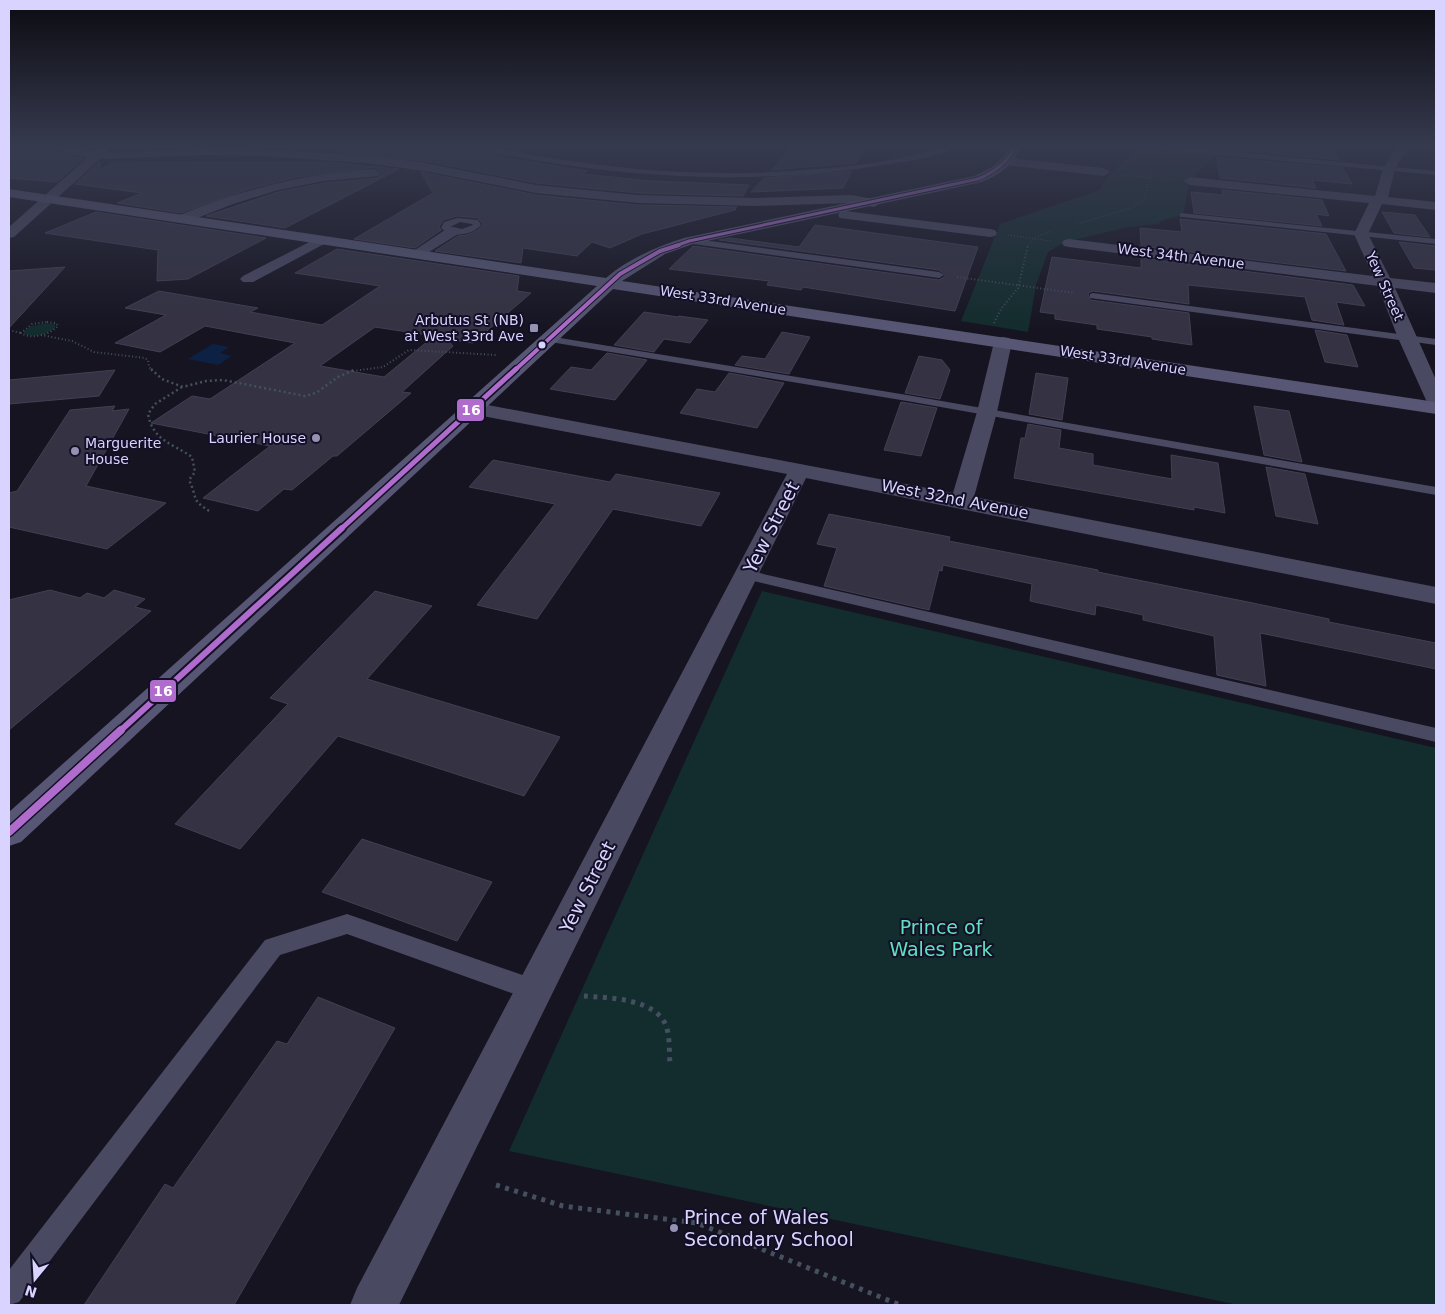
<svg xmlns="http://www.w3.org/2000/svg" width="1445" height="1314" viewBox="0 0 1445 1314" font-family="'DejaVu Sans',sans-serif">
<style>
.green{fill:#132c2d}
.water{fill:#0d2144}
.building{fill:#343243;stroke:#433f54;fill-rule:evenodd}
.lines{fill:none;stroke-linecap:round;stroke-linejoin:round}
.path-far3{stroke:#44505f;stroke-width:1;stroke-dasharray:1 2;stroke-linecap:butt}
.path-far2{stroke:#44505f;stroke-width:2;stroke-dasharray:1 2.5;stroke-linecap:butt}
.path-far1{stroke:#44505f;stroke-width:2.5;stroke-dasharray:2 3;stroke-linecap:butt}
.path{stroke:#44505f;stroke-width:5;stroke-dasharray:4 5.5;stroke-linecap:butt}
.lane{fill:#4a4962;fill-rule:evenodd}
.street{fill:#4a4962;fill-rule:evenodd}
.secondary{fill:#575674;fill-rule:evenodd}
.bus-1-far4-casing{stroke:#130f26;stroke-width:5}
.bus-1-far3-casing{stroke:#130f26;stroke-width:6}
.bus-1-far2-casing{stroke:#130f26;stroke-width:8}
.bus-1-far1-casing{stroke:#130f26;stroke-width:10}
.bus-1-casing{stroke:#130f26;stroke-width:11}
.bus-1-far4{stroke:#b06ccc;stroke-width:3}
.bus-1-far3{stroke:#b06ccc;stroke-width:4}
.bus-1-far2{stroke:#b06ccc;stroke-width:5}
.bus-1-far1{stroke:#b06ccc;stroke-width:6}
.bus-1{stroke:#b06ccc;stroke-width:8}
.poi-dot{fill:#9591b1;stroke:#130f26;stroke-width:2}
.bus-dot{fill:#d9d4ff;stroke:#130f26;stroke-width:2}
.labels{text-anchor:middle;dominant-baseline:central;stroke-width:4;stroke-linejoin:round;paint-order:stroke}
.far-street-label{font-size:14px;fill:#d9d4ff;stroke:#130f26}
.far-poi-label{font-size:14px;fill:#d9d4ff;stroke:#130f26;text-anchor:end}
.street-label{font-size:16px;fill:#d9d4ff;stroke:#130f26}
.near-street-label{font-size:19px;fill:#d9d4ff;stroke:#130f26}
.near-park-label{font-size:19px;fill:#5fe0c0;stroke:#130f26}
.near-poi-label{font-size:19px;fill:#d9d4ff;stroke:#130f26;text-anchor:start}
.line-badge{stroke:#130f26;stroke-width:2}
.badge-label{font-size:14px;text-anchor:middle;font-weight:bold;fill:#fff}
</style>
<rect width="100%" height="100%" fill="#161421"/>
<path class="green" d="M1139,147L1182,150L1201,147H1238L1214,156L1190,181L1183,215L1164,220L1158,224L1129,227L1065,242L1048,252L1036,285L1028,332L961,321L1000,224L1100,190L1107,177Z
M48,323L55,324V328C47,334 31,340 23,332L31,326Z
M762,591L1436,748V1305H1238L509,1151Z"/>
<path class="water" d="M213,344L229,347L220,353L232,356L218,365L188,359Z"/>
<path class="building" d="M9,147H48L52,151L83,159L57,182L9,178Z
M332,147H463L506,158L587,171L582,174L652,181L749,185L743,196L638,193L536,183L425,161L339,152Z
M793,147H865L856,163L771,170Z
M1214,147H1332L1339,160L1215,148Z
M1216,157L1343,168L1352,184L1312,180L1316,188L1220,178Z
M100,162V170L112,163L325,162L399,169L285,228L206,216L278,192L324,183L378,178L382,173L374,167L298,177L249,189L180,213L117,203L142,193L75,184Z
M852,171L843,188L751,192L764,178Z
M421,172L536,195L638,205L737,207L735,210L642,234L610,248L592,242L577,256L523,248L521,263L435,251L458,236L467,235L478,230L483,225L478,218L457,216L443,220L439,227L441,230L415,248L354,239L433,193Z
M1222,190L1322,200L1329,216L1316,214L1322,226L1194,213L1191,192L1223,195Z
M96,212L266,238L188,279L157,281L158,250L45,233Z
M1382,212L1415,215L1430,237L1394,233Z
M1180,219L1326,234L1346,271L1141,246L1140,228L1182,232Z
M815,225L978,247L955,311L803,287L801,290L767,285L769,281L669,269L693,246L939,280L946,276L939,270L719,240L730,238L799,247Z
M1399,242L1436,246V270L1414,268Z
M337,249L519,276L517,291L531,293L473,343L447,339L453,346L402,392L411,393L337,456H333L292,490L284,489L258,511L203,498L270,446L151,423L192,396L210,399L295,343L205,326L160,352L115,343L166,315L125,308L159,291L258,308L250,312L322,325L380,286L295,273ZM375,327L434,336L384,377L320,366Z
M1052,257L1141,268V258L1353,285L1365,306L1336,302L1344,325L1312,320L1305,297L1188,285L1189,304L1093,291L1088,293L1090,300L1189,313L1192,345L1152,339V337L1097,329V325L1055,319V314L1040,312Z
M65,267L9,328V271Z
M644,312L678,317L679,316L708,320L690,343L664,339L654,352L614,345Z
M1315,330L1347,335L1358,367L1325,362Z
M782,332L810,337L789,374L735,365L742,356L765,359Z
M607,353L647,360L615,400L550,389L571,367L591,370Z
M919,356L942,360L950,370L940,399L905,393Z
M115,370L99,396L9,404V380Z
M729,373L784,383L757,428L680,413L697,389L715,392Z
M1036,373L1068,378L1062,420L1029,414Z
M901,402L937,408L921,456L884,450Z
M115,406L112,411L129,409L86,486L166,503L107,549L9,527V493L17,491L70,410Z
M1254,406L1289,411L1302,462L1264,455Z
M1028,424L1061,430L1059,448L1093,454V465L1172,479L1171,455L1218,463L1225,513L1194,507V510L1014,478L1021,438H1025Z
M493,460L610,482L616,474L720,493L701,526L613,509L537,619L477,605L555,504L469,487Z
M1266,467L1305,474L1318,524L1276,516Z
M829,514L950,537L949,541L1098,570V572L1248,602L1329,619V622L1436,643V669L1260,633L1266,686L1217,675L1214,636L1143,620V615L1096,605L1095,615L1030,601L1032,584L943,565L942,571L939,570L929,610L824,586L837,548L817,544Z
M50,590L80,598L87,593L104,598L114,590L145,599L135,607L151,611L9,730V600Z
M375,591L432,606L367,679L560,737L524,796L338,736L240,849L175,824L288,704L270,698Z
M362,839L492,882L457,941L322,892Z
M318,997L395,1028L234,1305H84L165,1184L173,1188L277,1041L287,1044Z"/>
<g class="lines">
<path class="path-far3" d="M1124,175L1170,180
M1077,224L1131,208L1144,200L1152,167L1154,166
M1008,235L1051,241
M1027,246L1036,237L1052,231"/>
<path class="path-far2" d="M957,277L1075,293
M47,322L56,323L58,326C49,335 32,340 21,333L32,324Z
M994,323L1001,309L1018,288L1028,245
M9,330L21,333
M41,335L72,341L94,352L145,358L148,360L149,367L152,371
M353,371L383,367L409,350L496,355"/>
<path class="path-far1" d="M151,369L162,379L183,387L206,381L223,380L305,396L316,393L338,377L356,369
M182,387L155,404L148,414C153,441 172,443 192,457L195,472L189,480C198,498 190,500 211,512"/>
<path class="path" d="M584,996C609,998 659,998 667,1029C670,1040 669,1052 670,1064
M496,1185L563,1206L697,1223L900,1305"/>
<path class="lane" d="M479,147H492C599,170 708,179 817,169C843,167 870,164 896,159C916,155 935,147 955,147C940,157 908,161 889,164C772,184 651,180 534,160C519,157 491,154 479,147Z
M1152,147H1179L1436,171V175L1155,149Z
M1180,213L1436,239V244L1183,217H1180Z
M457,218L478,220L481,225C471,236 452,238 441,228L444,222ZM460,222L472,224L473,225L462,229L450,227Z
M689,238L939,272L944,275L939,278L686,243V239Z
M1093,293L1436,339V345L1090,298V294Z
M548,336L907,395L1436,487V495L907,401L544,341L543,339L544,337Z
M746,570L1436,728V742L741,578L739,575L741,572Z
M347,914L534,979L542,982L545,990L542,998L534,1001L347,934L280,955L19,1302L9,1305V1270L265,940Z"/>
<path class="street" d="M50,147H70L94,151L99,147H110L107,152L113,153L203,149L265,150L365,155L425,163L536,185L638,195L756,198L851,195L879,200L881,203L874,207L851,203L756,206L638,203L536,193L425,171L365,163L265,156L203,155L100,159L14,237L9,238V227L87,158L52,149Z
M1396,147H1408L1395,169L1388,197L1436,202V210L1382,204L1368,234L1390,278L1436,283V293L1395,288L1436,380V406L1429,404L1426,400L1398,338L1378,286L1069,247L1064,246L1062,243L1064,240L1069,239L1373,276L1354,234L1369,203L1190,185L1184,181L1190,177L1375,196L1383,169Z
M1008,158L1104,168L1110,172L1104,176L1004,165L1002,162L1004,159Z
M374,169L380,173L378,176L324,181L278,190L233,204L187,222L182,223L175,219L177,216C241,190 305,173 374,169Z
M845,211L990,229L995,230L997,233L995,236L990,237L840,218L838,215L840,212Z
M453,227L458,228L460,231L458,234L421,257H411L409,254L448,228Z
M321,236L326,237L328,240L326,243L253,282H243L240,279L243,276Z
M1003,337L1009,338L1012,342L997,412L974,497L1436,587V604L806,478L399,1305H350L357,1288L787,474L472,414L465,412L462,408L465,404L472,402L953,493L977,412L994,342L997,338Z"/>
<path class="secondary" d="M1009,147H1021C1012,166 1001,174 982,182L693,244L665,254L622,281L1436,402V414L613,289L21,842L9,846V812L597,286L9,197V189L606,278C628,259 656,247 684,238L974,176C990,169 1002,163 1009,147Z"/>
<g class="bus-1-far4-casing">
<path id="bus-1-far4" d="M675,246L689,241L978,179C995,172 1007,163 1015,147"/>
</g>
<g class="bus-1-far3-casing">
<path id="bus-1-far3" d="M514,371L620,274L660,251L679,245"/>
</g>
<g class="bus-1-far2-casing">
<path id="bus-1-far2" d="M341,529L516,369"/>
</g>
<g class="bus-1-far1-casing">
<path id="bus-1-far1" d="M120,731L342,528"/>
</g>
<g class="bus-1-casing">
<path id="bus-1" d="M9,832L121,730"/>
</g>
<use href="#bus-1-far4" class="bus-1-far4"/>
<use href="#bus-1-far3" class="bus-1-far3"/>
<use href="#bus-1-far2" class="bus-1-far2"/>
<use href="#bus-1-far1" class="bus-1-far1"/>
<use href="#bus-1" class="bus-1"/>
</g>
<linearGradient id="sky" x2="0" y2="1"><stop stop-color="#0c0b12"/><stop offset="0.44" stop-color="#363a4e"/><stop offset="1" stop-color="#363a4e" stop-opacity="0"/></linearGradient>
<rect width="1445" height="331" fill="url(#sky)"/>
<g class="poi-dot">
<rect x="529" y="323" width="10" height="10" rx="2.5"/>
<circle cx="316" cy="438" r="5"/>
<circle cx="75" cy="451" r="5"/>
<circle cx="674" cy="1228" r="5"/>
</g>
<circle class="bus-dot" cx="542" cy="345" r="4.5"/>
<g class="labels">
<g class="far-street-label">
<text transform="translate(1181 256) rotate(7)">West 34th Avenue</text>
<text transform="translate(1385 286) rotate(66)">Yew Street</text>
<text transform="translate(723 300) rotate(9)">West 33rd Avenue</text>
<text transform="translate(1123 360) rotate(9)">West 33rd Avenue</text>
</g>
<g class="far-poi-label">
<text x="524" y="320">Arbutus St (NB)<tspan x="524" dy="16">at West 33rd Ave</tspan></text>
<text x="306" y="438">Laurier House</text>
<text x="85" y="443" text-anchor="start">Marguerite<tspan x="85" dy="16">House</tspan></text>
</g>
<g class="street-label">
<text transform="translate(955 499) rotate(11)">West 32nd Avenue</text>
</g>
<g class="near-street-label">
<text transform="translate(771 527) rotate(-63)">Yew Street</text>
<text transform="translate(587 887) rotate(-63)">Yew Street</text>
</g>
<g class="near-park-label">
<text x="941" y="927">Prince of<tspan x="941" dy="22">Wales Park</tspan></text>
</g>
<g class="near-poi-label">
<text x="684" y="1217">Prince of Wales<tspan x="684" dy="22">Secondary School</tspan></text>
</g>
</g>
<g class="line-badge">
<rect x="456" y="398" width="29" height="24" rx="5" fill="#b06ccc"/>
<rect x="149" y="679" width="28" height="24" rx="5" fill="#b06ccc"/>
</g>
<g class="badge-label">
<text x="471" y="415">16</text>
<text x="163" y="696">16</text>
</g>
<rect width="1445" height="1314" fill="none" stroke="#d9d4ff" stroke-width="20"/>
<g transform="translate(35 1279) rotate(198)" stroke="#130f26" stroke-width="4" paint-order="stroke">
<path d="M0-4L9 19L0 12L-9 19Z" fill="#d9d4ff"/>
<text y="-8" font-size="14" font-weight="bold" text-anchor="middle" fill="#d9d4ff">N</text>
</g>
</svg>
